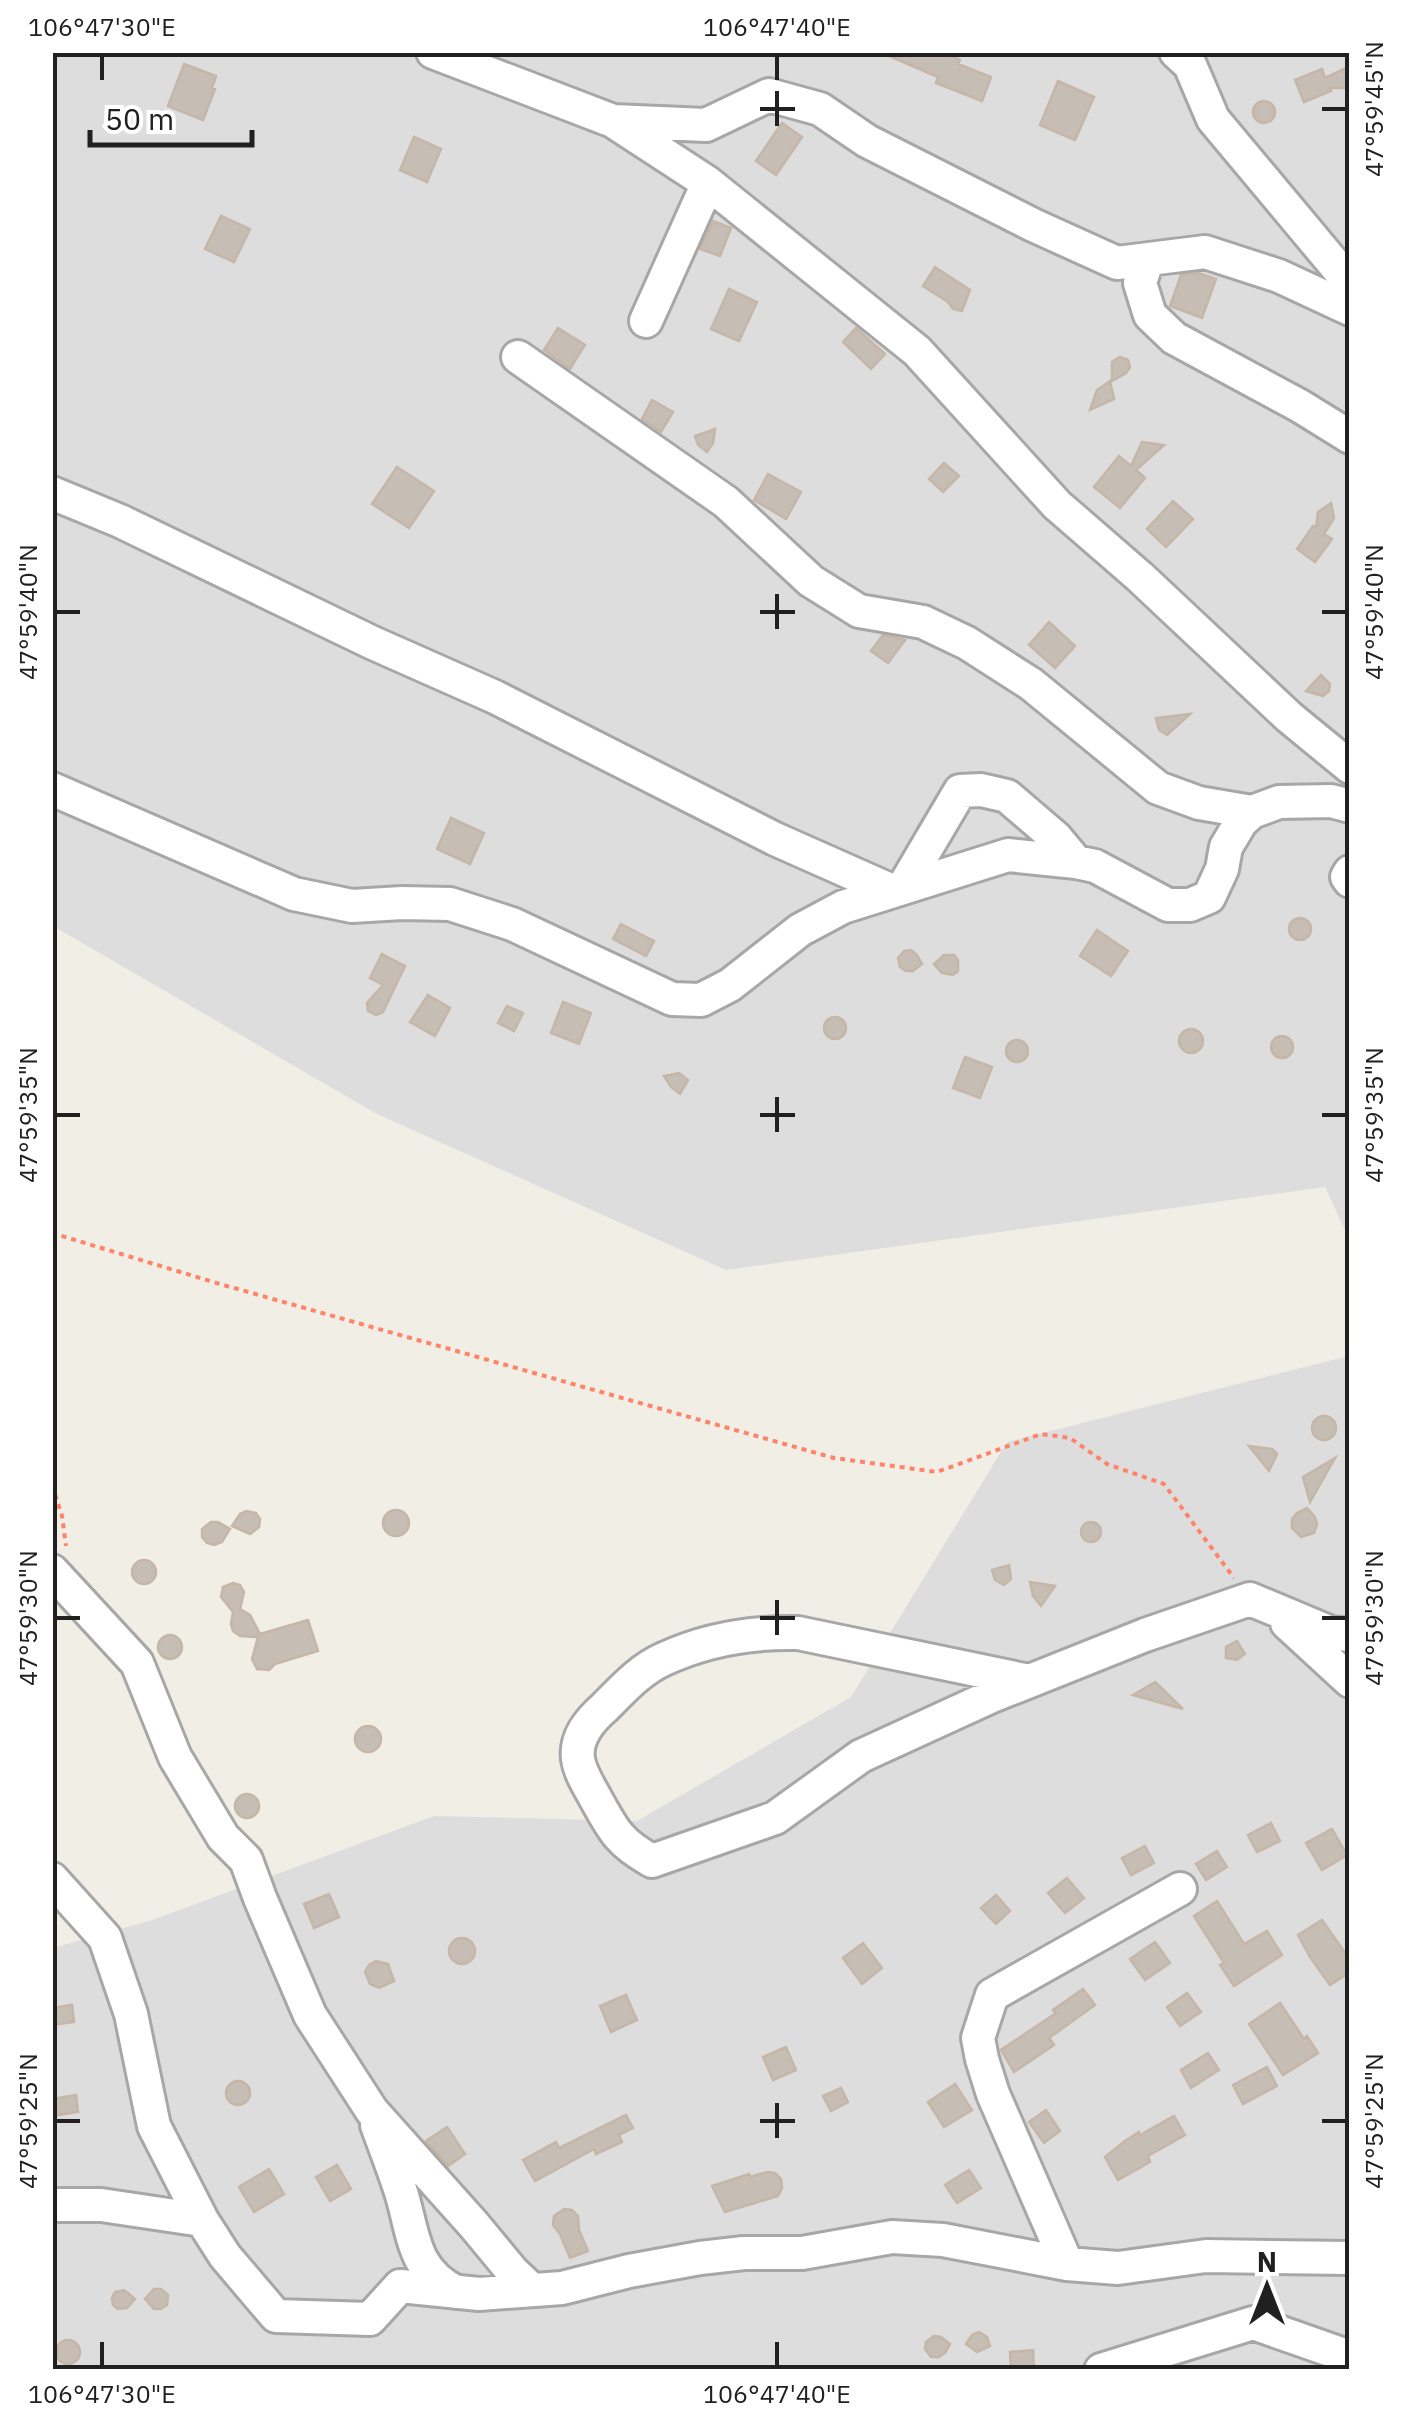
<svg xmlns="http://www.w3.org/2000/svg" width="1402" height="2422" viewBox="0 0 1402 2422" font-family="'IBM Plex Sans',sans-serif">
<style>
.residential{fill:#dedddd}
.building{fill:#c6beb5;stroke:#c5b6a7;stroke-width:2.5}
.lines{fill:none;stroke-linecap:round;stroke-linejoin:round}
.minor-casing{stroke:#a7a7a7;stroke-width:38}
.path{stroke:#ff8369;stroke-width:4;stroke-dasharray:5 5;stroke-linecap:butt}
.minor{stroke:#fff;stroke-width:32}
.ticks{fill:none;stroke:#202020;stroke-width:4}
.neatline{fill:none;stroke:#202020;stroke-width:4}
.ticks-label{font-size:25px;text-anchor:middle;fill:#202020}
</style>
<rect width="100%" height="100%" fill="#f1eee6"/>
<path class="residential" d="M53,53H1349V1239L1325,1187L726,1270L377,1114L53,926Z
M1349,1356V2369L53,2370V1948L152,1920L434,1816L637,1821L851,1697L1007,1442Z"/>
<path class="building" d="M880,52H943L960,60L958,64L991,77L982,101L936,83L938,77Z
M184,64L216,76L212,88L215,89L203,120L168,106Z
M1350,66V88H1329L1331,91L1304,102L1295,80L1322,69L1325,78Z
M1058,81L1094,97L1075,140L1040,125Z
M1253 112a11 11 0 1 1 22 0a11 11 0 1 1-22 0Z
M782,123L802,137L776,175L756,161Z
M414,137L441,149L427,182L400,170Z
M221,216L250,229L234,262L205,249Z
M713,221L731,228L720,256L700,249Z
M935,267L970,290L962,311L953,309L948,302L923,286Z
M1198,273L1216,279L1202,318L1170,306L1181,275Z
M729,289L757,302L739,341L711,329Z
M558,328L585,345L570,369L544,350Z
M856,328L885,354L871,369L843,342Z
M1120,357L1128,360L1130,367L1126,373L1112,381V362Z
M1110,381L1114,399L1090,410L1097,390Z
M652,400L673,412L661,432L642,419Z
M715,429L713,443L707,452L698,445L695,436Z
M1142,442L1164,445L1136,470L1145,478L1120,508L1094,487L1119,456L1131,466Z
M944,463L959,476L943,492L929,479Z
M397,467L434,491L409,528L372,504Z
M768,474L801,492L786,519L754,500Z
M1173,501L1193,519L1166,547L1147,529Z
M1331,503L1334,518L1324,534L1332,539L1315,562L1297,549L1313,526L1316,528L1318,512Z
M1049,622L1075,646L1055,668L1029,645Z
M883,635L905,640L888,663L871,651Z
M1321,675L1330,684L1329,691L1323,696L1306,691Z
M1190,714L1167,735L1159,730L1156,718Z
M451,818L484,833L470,864L437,849Z
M1289 929a11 11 0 1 1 22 0a11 11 0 1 1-22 0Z
M621,924L654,941L646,956L613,939Z
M1097,930L1128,951L1111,976L1080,956Z
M911,950L917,955L922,964L913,971H906L900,967L898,958L904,951Z
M382,954L405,966L383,1012L376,1015L368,1011L367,1003L383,985L370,978Z
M944,955H954L958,960V971L953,975L942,973L934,964Z
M428,995L450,1008L435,1036L410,1022Z
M563,1002L591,1013L579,1044L551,1033Z
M507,1006L523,1013L514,1031L498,1023Z
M824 1028a11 11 0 1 1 22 0a11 11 0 1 1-22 0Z
M1179 1041a12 12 0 1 1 24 0a12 12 0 1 1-24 0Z
M1271 1047a11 11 0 1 1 22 0a11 11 0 1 1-22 0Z
M1006 1051a11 11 0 1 1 22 0a11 11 0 1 1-22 0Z
M965,1057L992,1067L980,1098L953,1088Z
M679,1073L688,1080L680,1094L671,1087L664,1076Z
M1312 1428a12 12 0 1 1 24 0a12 12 0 1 1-24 0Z
M1249,1446L1272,1449L1277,1454L1269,1471Z
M1335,1458L1310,1502L1303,1477Z
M1307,1508L1315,1517L1317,1525L1314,1533L1301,1537L1292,1528V1519L1297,1513Z
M383 1523a13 13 0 1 1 26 0a13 13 0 1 1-26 0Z
M246,1511L256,1513L260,1519L259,1527L250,1534L232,1526L240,1514Z
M211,1522H218L230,1529L222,1542L214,1545L207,1543L202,1537V1529Z
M1081 1532a10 10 0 1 1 20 0a10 10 0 1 1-20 0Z
M132 1572a12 12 0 1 1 24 0a12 12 0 1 1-24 0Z
M1009,1565L1011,1579L1004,1585L995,1580L992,1570Z
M1030,1582L1055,1586L1041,1606L1033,1596Z
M233,1583L240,1585L244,1592L240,1609L250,1615L260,1634L308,1620L318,1651L275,1664L269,1670L257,1669L252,1659L258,1637L240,1636L233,1631L231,1624L233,1612L221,1597L223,1587Z
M158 1647a12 12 0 1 1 24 0a12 12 0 1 1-24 0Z
M1237,1641L1245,1654L1237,1660L1226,1658V1647Z
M1155,1682L1183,1709L1133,1695Z
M355 1739a13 13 0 1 1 26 0a13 13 0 1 1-26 0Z
M235 1806a12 12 0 1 1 24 0a12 12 0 1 1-24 0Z
M1271,1823L1280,1841L1257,1852L1248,1835Z
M1332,1829L1347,1855L1322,1870L1306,1843Z
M1145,1846L1154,1863L1131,1875L1122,1858Z
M1217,1851L1227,1867L1206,1880L1196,1864Z
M1067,1878L1084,1898L1065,1913L1048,1893Z
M329,1894L339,1917L314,1928L304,1904Z
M996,1895L1010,1911L996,1924L981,1908Z
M1217,1901L1244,1944L1267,1931L1282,1955L1234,1986L1220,1965L1224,1963L1194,1916Z
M1322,1920L1350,1960V1972L1330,1985L1310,1957L1298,1935Z
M449 1951a13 13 0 1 1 26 0a13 13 0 1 1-26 0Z
M1155,1942L1170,1963L1145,1980L1130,1959Z
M863,1943L882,1968L862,1984L843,1958Z
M376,1961L388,1964L394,1981L379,1988L370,1984L365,1972L369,1965Z
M1083,1989L1095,2005L1049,2038L1054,2045L1014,2072L1001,2050L1056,2013L1053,2010Z
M1187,1993L1201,2012L1180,2026L1167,2007Z
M626,1995L637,2020L611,2032L600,2006Z
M1280,2003L1304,2039L1307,2036L1318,2053L1283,2075L1249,2024Z
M72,2005L74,2022L52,2025V2008Z
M786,2047L796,2070L773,2080L763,2057Z
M1208,2053L1219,2070L1191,2088L1181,2070Z
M1267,2067L1277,2086L1243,2104L1233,2085Z
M226 2093a12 12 0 1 1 24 0a12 12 0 1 1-24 0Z
M955,2084L972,2110L944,2127L928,2102Z
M841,2088L848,2102L831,2111L823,2096Z
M76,2095L78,2112L52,2116V2099Z
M1046,2110L1060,2131L1044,2143L1029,2122Z
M626,2115L633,2128L619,2135L622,2142L596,2154L594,2149L535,2181L523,2160L556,2142L559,2148Z
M1174,2116L1185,2135L1148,2156L1150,2162L1118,2180L1105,2157L1125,2141L1139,2132L1140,2135Z
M447,2127L465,2154L448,2166L426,2141Z
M337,2165L351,2189L330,2201L316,2177Z
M269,2169L284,2194L254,2212L239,2187Z
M969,2170L981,2188L957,2203L945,2185Z
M767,2172L775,2173L781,2179L782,2188L778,2196L725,2212L712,2186L749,2174L750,2177Z
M564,2209L572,2210L578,2216L579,2230L588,2251L570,2258L560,2234L553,2225L554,2216Z
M154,2289H161L168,2295L167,2305L161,2309H154L145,2299Z
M124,2290L135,2299L127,2308L118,2309L113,2305L112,2298L115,2292Z
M979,2332L987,2337L990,2346L977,2352L966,2344L972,2335Z
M934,2336L941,2337L950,2344L945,2353L939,2357H931L925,2349L926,2342Z
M56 2352a12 12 0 1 1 24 0a12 12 0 1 1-24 0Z
M1033,2350L1034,2370H1011L1010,2352Z"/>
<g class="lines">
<g class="minor-casing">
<path id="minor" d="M433,52L613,121L706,125L769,95L820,109L867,141L1033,225L1117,263L1205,252L1279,276L1350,309
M1176,52L1190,65L1213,119L1350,283
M616,123L708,183L917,351L1057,505L1140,577L1289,717L1350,767
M1147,261L1140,283L1150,315L1174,338L1300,406L1350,437
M646,321L708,183
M518,357L726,502L811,581L859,611L923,622L967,643L1031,684L1158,788L1199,803L1252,812
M52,493L120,521L373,643L495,697L775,839L890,890
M52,789L294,894L352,906L402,903L450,904L512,924L672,999L701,1000L730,985L800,930L843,907L1008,855L1076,862L1095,866L1168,905H1190L1209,897L1222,869L1226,847L1241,822L1252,812L1279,802L1331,801L1350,806
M1350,872L1347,877L1350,881
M904,886L960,791L981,790L1007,796L1056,838L1076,862
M52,1571L137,1663L175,1757L223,1837L246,1860L260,1898L310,2015L372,2111L474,2225L512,2271L532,2290
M1287,1623L1350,1681
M1029,1681L798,1633C753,1632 705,1640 664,1659C641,1669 623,1689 605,1707C590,1720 575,1737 578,1759C580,1773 590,1788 597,1801C614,1832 620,1843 652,1861L775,1818L861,1756L992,1696L1145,1635L1250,1599L1331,1633L1350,1635
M52,1879L105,1938L131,2014L154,2126L202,2220
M377,2125C385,2147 394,2170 401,2192C414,2234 412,2270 456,2292
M52,2205H101L202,2220L225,2256L276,2316L370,2319L400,2286L479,2294L562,2288L629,2271L700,2258L744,2253H802L892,2237L943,2240L1067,2264L1118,2268L1206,2256L1350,2258
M1067,2264L993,2094L982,2059L978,2038L992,1995L1180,1889
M1101,2370L1253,2323L1350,2357"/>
</g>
<path class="path" d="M52,1233L220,1284L834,1458L937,1472L1041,1434L1070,1438L1107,1464L1164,1484L1234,1578
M52,1485L62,1516L66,1546"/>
<use href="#minor" class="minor"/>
</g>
<path class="ticks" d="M102,55V80M777,55V80M777,91V126M760,109H795M1322,109H1347M777,594V629M55,612H80M760,612H795M1322,612H1347M777,1097V1132M55,1115H80M760,1115H795M1322,1115H1347M777,1600V1635M55,1618H80M760,1618H795M1322,1618H1347M777,2103V2138M55,2121H80M760,2121H795M1322,2121H1347M102,2342V2367M777,2342V2367"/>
<rect width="1402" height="2422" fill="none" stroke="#ffffff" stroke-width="110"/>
<g transform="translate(1267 2287)" stroke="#ffffff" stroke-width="8" paint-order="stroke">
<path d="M0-8L18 38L0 25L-18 38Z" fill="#202020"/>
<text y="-15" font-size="28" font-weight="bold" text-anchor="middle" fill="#202020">N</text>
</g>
<path d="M90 130v15h162v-15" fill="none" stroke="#202020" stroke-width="5"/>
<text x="105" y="130" font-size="30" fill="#202020" stroke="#ffffff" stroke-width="8" paint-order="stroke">50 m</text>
<rect x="55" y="55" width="1292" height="2312" class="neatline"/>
<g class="ticks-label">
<text x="102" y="36">106°47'30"E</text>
<text x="777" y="36">106°47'40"E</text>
<text transform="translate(1374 109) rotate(-90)" y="9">47°59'45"N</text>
<text transform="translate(28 612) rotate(-90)" y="9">47°59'40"N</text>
<text transform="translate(1374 612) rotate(-90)" y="9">47°59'40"N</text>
<text transform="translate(28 1115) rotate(-90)" y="9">47°59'35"N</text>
<text transform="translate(1374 1115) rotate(-90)" y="9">47°59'35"N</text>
<text transform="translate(28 1618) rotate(-90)" y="9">47°59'30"N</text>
<text transform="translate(1374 1618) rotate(-90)" y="9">47°59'30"N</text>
<text transform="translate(28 2121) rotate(-90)" y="9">47°59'25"N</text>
<text transform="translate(1374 2121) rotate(-90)" y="9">47°59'25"N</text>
<text x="102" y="2403">106°47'30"E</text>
<text x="777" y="2403">106°47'40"E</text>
</g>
</svg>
